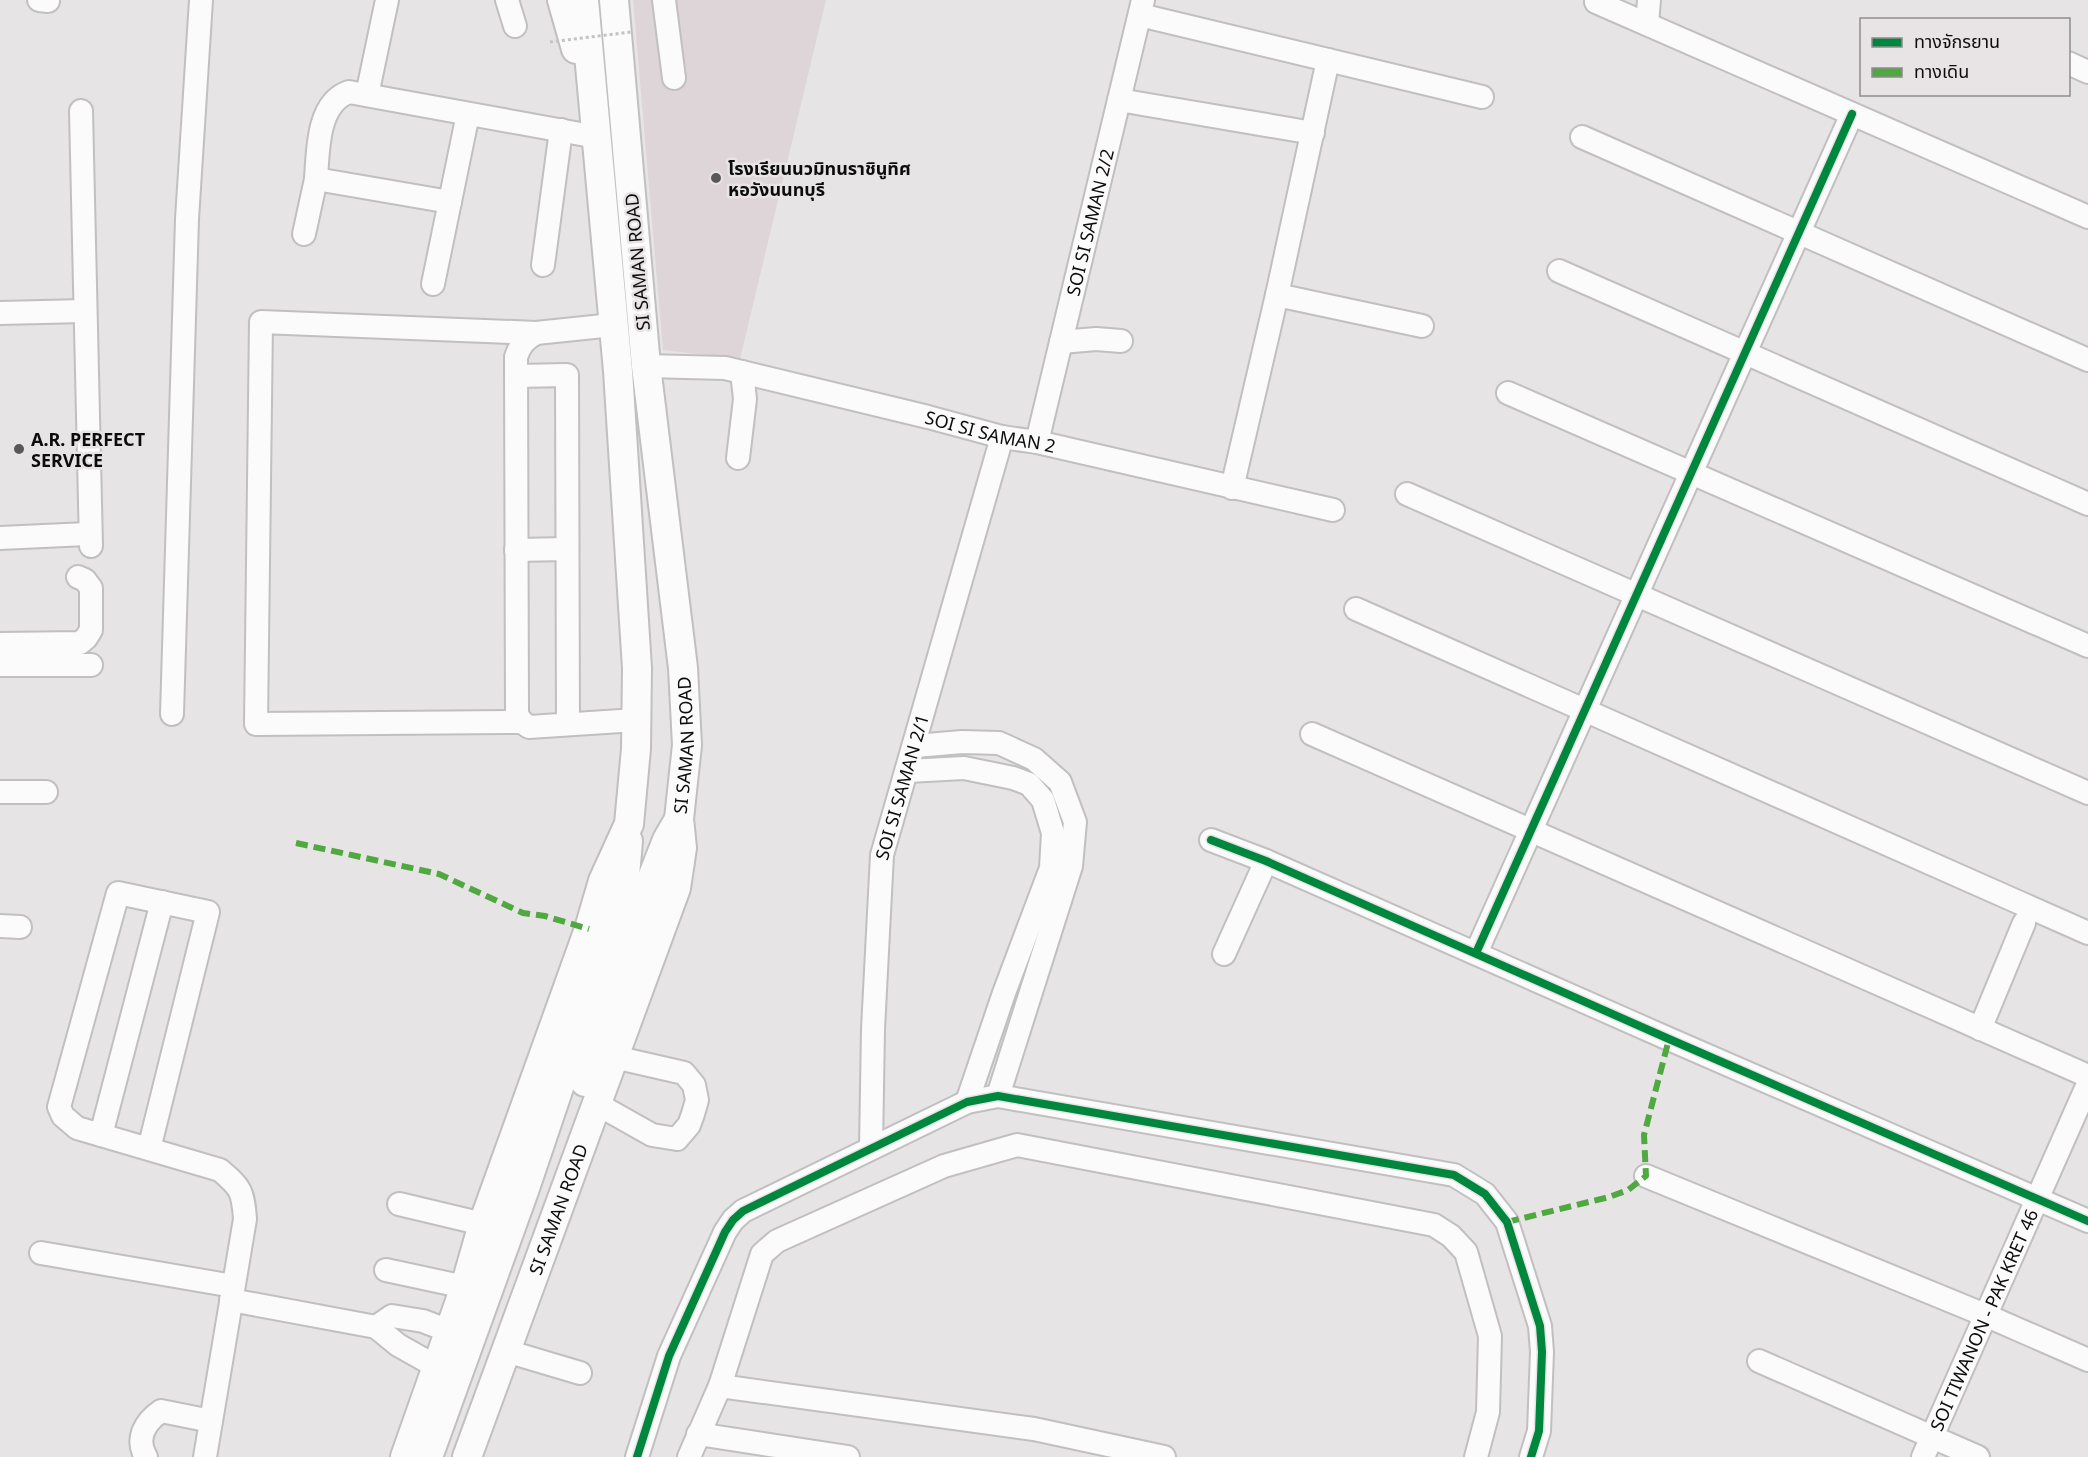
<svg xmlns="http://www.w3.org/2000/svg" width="2088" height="1457" viewBox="0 0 2088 1457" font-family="'Noto Sans','Noto Sans Thai',sans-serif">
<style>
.built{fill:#ddd5d8}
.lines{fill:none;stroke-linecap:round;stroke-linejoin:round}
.minor-casing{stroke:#c1bfc0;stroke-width:26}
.major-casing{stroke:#c1bfc0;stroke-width:32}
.minor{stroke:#fbfbfb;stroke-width:22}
.major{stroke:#fbfbfb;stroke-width:28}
.path-bridge{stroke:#c4c2c3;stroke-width:3;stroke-dasharray:3 3;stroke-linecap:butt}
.quiet{stroke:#50a841;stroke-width:6;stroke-dasharray:12 6;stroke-linecap:butt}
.cycleway-casing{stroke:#e8e3e5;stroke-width:11}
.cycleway{stroke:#00873e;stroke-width:8}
.poi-dot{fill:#595858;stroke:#e8e3e5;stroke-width:2}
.labels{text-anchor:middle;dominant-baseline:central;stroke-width:5;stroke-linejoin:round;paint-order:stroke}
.poi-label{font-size:18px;font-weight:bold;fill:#0d0c0c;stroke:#e8e3e5;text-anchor:start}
.street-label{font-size:18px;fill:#0d0c0c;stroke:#e8e3e5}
</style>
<rect width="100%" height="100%" fill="#e7e4e5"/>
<path class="built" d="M633,0H826L740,359L663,350Z"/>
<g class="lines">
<g class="minor-casing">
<g id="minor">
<path d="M39,0L48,1"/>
<path d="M507,0L515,26"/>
<path d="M664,0L674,78"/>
<path d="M1596,2L2088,217"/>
<path d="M1140,15L1482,97"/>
<path d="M1647,24L1649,0"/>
<path d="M2068,63L2088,72"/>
<path d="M367,95L387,0"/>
<path d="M1119,100L1313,133"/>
<path d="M81,111L91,546"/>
<path d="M1582,137L2088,360"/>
<path d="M450,202L316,179C318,151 317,103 349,92L597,137"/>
<path d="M304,234L316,179"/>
<path d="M543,265L561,130"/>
<path d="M1559,271L2088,504"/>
<path d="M433,284L468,114"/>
<path d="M1277,295L1422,326"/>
<path d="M0,313L85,311"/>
<path d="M613,325L536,333C525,339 520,345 516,357L517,715L522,722L529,727L636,720"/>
<path d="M1061,342L1096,339L1121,341"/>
<path id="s1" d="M646,366L725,368L928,417L1002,437L1037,442L1333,510"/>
<path d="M516,376L567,375L568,724"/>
<path d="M1508,393L2088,646"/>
<path id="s2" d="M1037,442L1143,0"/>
<path d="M738,458L745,399L742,372"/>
<path d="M1232,488L1277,295L1328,60"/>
<path d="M1407,494L2088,793"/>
<path d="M0,538L87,534"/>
<path d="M516,550L567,549"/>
<path d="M1356,609L2088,933"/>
<path d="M0,644L80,643L86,638L91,630V588L85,580L78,577"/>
<path d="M0,665H91"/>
<path d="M172,714L187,219L201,0"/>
<path d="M522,722L256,724L261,322L536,333"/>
<path d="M1312,734L2088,1076"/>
<path d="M915,746L962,742L999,743L1034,759L1060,782L1075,822L1071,866L998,1096"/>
<path d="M908,771L964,768L1013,778L1029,784L1043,800L1053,833L1051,868L1004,993L967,1102"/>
<path d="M0,792H46"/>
<path d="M1211,840L1266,861L1669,1039L2088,1221"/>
<path d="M0,926L20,927"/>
<path d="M1476,953L1852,114"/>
<path d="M1224,954L1266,861"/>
<path d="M1980,1029L2024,923"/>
<path d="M597,1104L652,1135L677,1139L689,1125L693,1114L697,1100L694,1085L684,1073L614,1057"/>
<path d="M101,1135L162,902"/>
<path id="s3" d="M871,1148L873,1029L882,855L1002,437"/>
<path d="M149,1149L208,912L118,893L59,1107L63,1116L77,1128L220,1170C241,1188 243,1191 245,1219L205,1457"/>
<path d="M1646,1176L1985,1315L2088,1360"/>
<path d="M399,1204L483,1224"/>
<path d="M41,1253L233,1286"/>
<path d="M386,1270L465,1287"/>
<path d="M231,1300L376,1327"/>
<path d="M506,1351L580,1373"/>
<path d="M1759,1361L1978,1457"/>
<path d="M437,1367L398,1345L376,1327L392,1316L423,1321L449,1331"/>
<path d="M720,1386L1034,1429L1164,1457"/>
<path d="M698,1434L848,1457"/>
<path d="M146,1457C135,1439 145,1422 161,1411L211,1421"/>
<path d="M637,1457L669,1356L725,1232L733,1220L743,1211L967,1102L998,1096L1454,1175L1485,1194L1507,1222L1540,1326L1542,1352L1539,1431L1531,1457"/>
<path d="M689,1457L720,1386L762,1254L777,1241L944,1166L1017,1145L1434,1225L1451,1236L1466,1252L1490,1336L1488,1412L1476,1457"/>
<path id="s4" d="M1923,1457L2088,1084"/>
</g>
</g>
<g class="major-casing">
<g id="major">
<path d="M562,0L576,49"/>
<path d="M585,1082L652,878L667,840L678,821"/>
<path d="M405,1457L465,1287L483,1224L589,929L603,881L629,824L636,749L637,668L618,371L584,0"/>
<path d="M428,1457L524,1191L623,898L628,841"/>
<path id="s5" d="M467,1457L676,888L682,848L679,819L687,745L683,668L646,366L614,0"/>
</g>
</g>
<use href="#minor" class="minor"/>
<use href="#major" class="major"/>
<path class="path-bridge" d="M550,42L631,32"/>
<path class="quiet" d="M296,843L439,874L523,913L545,916L589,929
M1507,1222L1609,1197L1628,1190L1646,1176L1644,1135L1669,1039"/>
<g class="cycleway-casing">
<path id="cycleway" d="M1211,840L1266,861L1669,1039L2088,1221
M1476,953L1852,114
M637,1457L669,1356L725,1232L733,1220L743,1211L967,1102L998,1096L1454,1175L1485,1194L1507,1222L1540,1326L1542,1352L1539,1431L1531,1457"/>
</g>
<use href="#cycleway" class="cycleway"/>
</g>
<g class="poi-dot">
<circle cx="716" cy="178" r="6"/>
<circle cx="19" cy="449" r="6"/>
</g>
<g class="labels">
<g class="poi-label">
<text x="728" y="168">โรงเรียนนวมิทนราชินูทิศ<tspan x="728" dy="21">หอวังนนทบุรี</tspan></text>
<text x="31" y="439">A.R. PERFECT<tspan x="31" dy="21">SERVICE</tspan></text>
</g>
<g class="street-label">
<text stroke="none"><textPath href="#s2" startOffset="226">SOI SI SAMAN 2/2</textPath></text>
<text transform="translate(637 262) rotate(-95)">SI SAMAN ROAD</text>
<text stroke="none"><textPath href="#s1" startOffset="352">SOI SI SAMAN 2</textPath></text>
<text stroke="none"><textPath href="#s5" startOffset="750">SI SAMAN ROAD</textPath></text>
<text stroke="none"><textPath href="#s3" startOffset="364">SOI SI SAMAN 2/1</textPath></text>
<text stroke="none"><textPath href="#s5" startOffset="264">SI SAMAN ROAD</textPath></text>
<text stroke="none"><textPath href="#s4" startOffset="150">SOI TIWANON - PAK KRET 46</textPath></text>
</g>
</g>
<rect x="1860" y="18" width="210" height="78" fill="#e8e3e5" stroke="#908d8e" stroke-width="1.5"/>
<rect x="1872" y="38" width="30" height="9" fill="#00873e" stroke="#908d8e" stroke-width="1.5"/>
<text x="1914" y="48" font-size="18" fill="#0d0c0c">ทางจักรยาน</text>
<rect x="1872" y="68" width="30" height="9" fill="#50a841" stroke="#908d8e" stroke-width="1.5"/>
<text x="1914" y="78" font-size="18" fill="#0d0c0c">ทางเดิน</text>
</svg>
